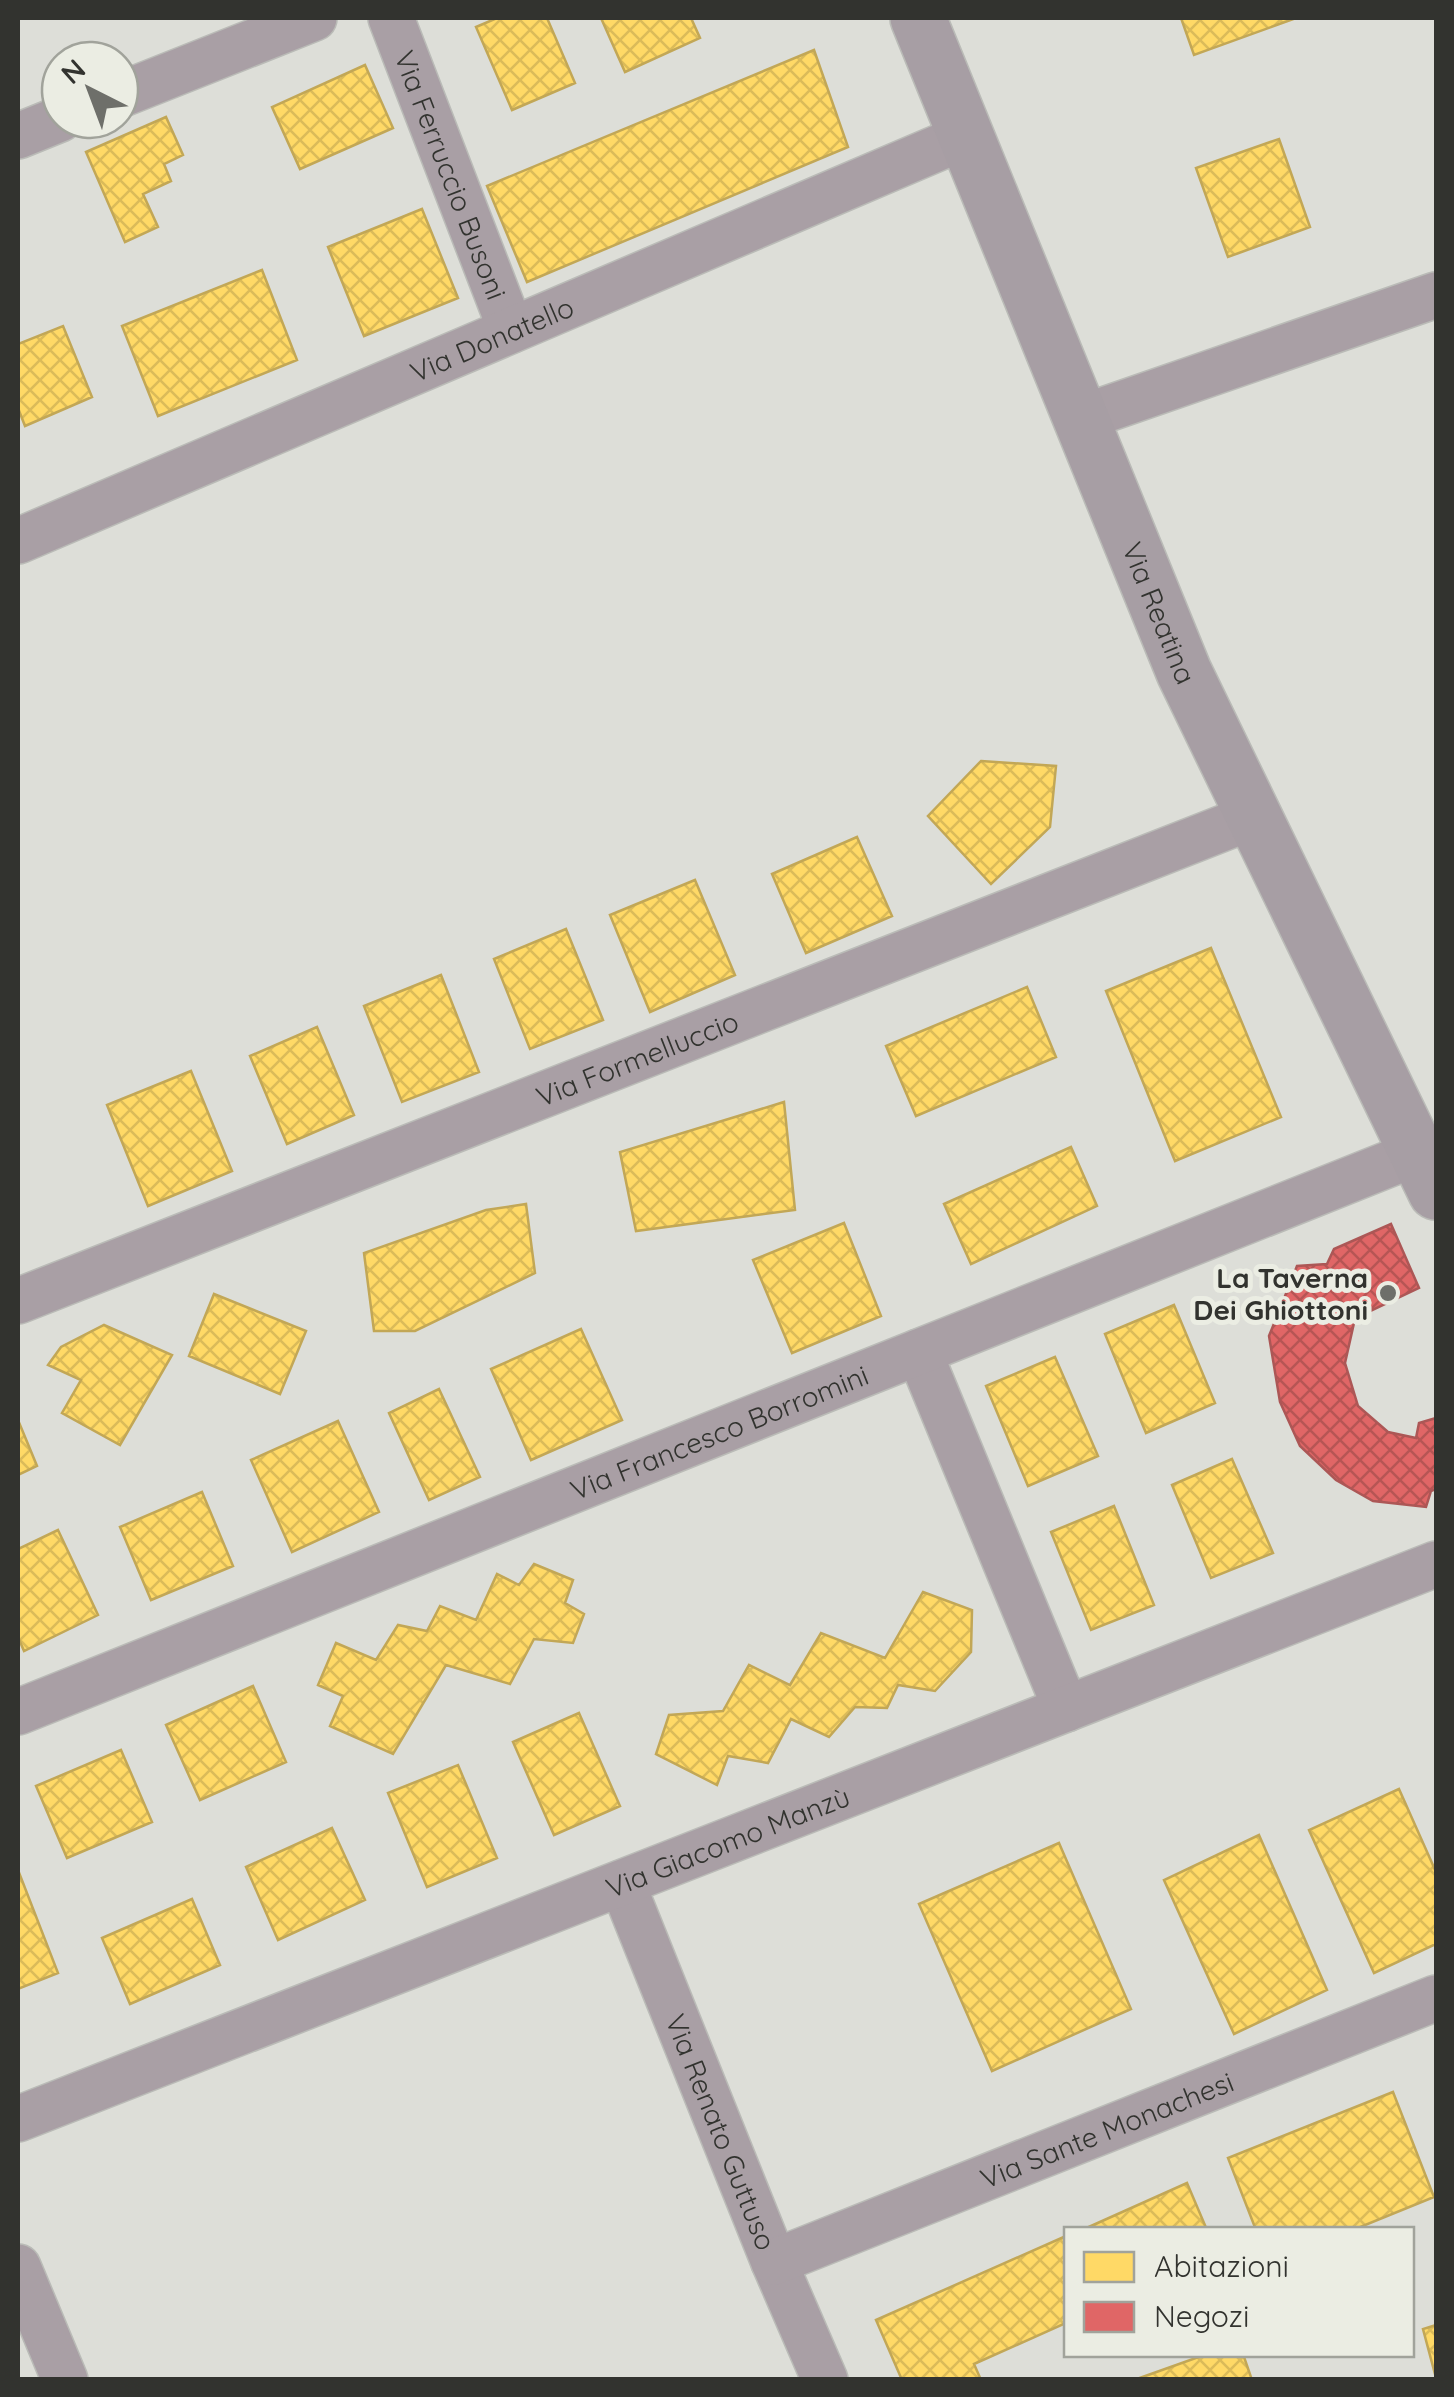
<svg xmlns="http://www.w3.org/2000/svg" width="1454" height="2397" viewBox="0 0 1454 2397" font-family="Quicksand,sans-serif">
<style>
.homes{fill:url(#homes-cross-hatch);stroke:#c2a756;stroke-width:2.5}
.shops{fill:url(#shops-cross-hatch);stroke:#ac5756;stroke-width:2.5}
.lines{fill:none;stroke-linecap:round;stroke-linejoin:round}
.street-casing{stroke:#babbb7;stroke-width:48}
.secondary-casing{stroke:#babbb7;stroke-width:58}
.street{stroke:#a99fa5;stroke-width:45}
.secondary{stroke:#a79ea4;stroke-width:55}
.poi-dot{fill:#6e6f6a;stroke:#ebede3;stroke-width:4}
.labels{text-anchor:middle;dominant-baseline:central;stroke-width:10;stroke-linejoin:round;paint-order:stroke}
.street-label{font-size:28px;fill:#32332f;stroke:#ebede3}
.poi-label{font-size:28px;font-weight:bold;fill:#32332f;stroke:#ebede3;text-anchor:end}
</style>
<defs>
<pattern id="homes-cross-hatch" width="8" height="8" patternUnits="userSpaceOnUse" patternTransform="scale(2.5)"><rect width="8" height="8" fill="#ffd966"/><path d="M0 0l8 8M0 8l8-8" fill="none" stroke="#dbbb59"/></pattern>
<pattern id="shops-cross-hatch" width="8" height="8" patternUnits="userSpaceOnUse" patternTransform="scale(2.5)"><rect width="8" height="8" fill="#e06666"/><path d="M0 0l8 8M0 8l8-8" fill="none" stroke="#b65554"/></pattern>
</defs>
<rect width="100%" height="100%" fill="#ddded8"/>
<path class="homes" d="M497,18H547L575,83L512,110L476,27Z
M601,18H691L700,38L625,72Z
M1181,18H1296L1194,55Z
M814,50L848,147L527,282L487,186Z
M365,65L393,128L300,169L272,107Z
M166,117L183,155L164,164L171,181L143,194L158,227L125,242L86,152Z
M1279,139L1310,227L1228,257L1196,168Z
M422,209L458,298L364,336L328,247Z
M262,270L297,360L158,416L122,326Z
M63,326L92,397L25,426L18,408V344Z
M981,761L1056,766L1050,827L991,884L928,816Z
M857,837L892,916L806,953L772,874Z
M695,880L735,975L650,1012L610,915Z
M566,929L603,1020L530,1049L494,959Z
M1211,948L1281,1117L1175,1161L1106,991Z
M441,975L479,1072L402,1102L364,1006Z
M1027,987L1056,1057L916,1116L886,1046Z
M317,1027L354,1115L287,1144L250,1056Z
M191,1071L232,1171L148,1206L107,1105Z
M784,1102L795,1210L636,1231L620,1152Z
M1071,1147L1097,1206L971,1264L944,1204Z
M526,1204L535,1273L415,1331H374L364,1253L486,1210Z
M844,1223L881,1316L792,1353L753,1260Z
M214,1294L306,1331L280,1394L189,1356Z
M1174,1305L1215,1403L1146,1433L1105,1334Z
M104,1325L172,1355L120,1445L62,1413L81,1380L48,1365L61,1347Z
M581,1329L622,1420L531,1460L491,1369Z
M1055,1357L1098,1456L1028,1486L986,1386Z
M439,1389L480,1477L429,1500L389,1413Z
M18,1420L37,1466L18,1475Z
M338,1421L379,1512L292,1552L251,1460Z
M1232,1459L1273,1553L1211,1578L1172,1485Z
M202,1492L233,1566L151,1600L120,1527Z
M1114,1506L1154,1605L1091,1630L1051,1532Z
M58,1530L98,1615L24,1651L18,1637V1549Z
M534,1564L573,1580L565,1603L584,1614L573,1643L534,1639L510,1684L446,1665L393,1754L330,1726L343,1696L318,1685L336,1643L376,1660L398,1625L427,1631L440,1606L476,1620L497,1574L519,1585Z
M923,1592L972,1610L971,1652L935,1691L898,1685L887,1708L855,1707L829,1737L791,1719L768,1763L728,1756L717,1785L656,1754L669,1715L723,1711L749,1665L790,1685L821,1633L885,1658Z
M253,1686L286,1762L200,1800L166,1725Z
M579,1713L620,1806L554,1835L513,1742Z
M121,1750L152,1822L67,1858L36,1786Z
M458,1765L497,1858L427,1887L388,1793Z
M1399,1789L1436,1872V1944L1374,1973L1309,1830Z
M332,1828L365,1900L278,1940L246,1867Z
M1259,1835L1327,1990L1234,2034L1164,1880Z
M1059,1843L1131,2009L992,2071L919,1904Z
M18,1870L58,1973L18,1989Z
M192,1899L220,1965L130,2004L102,1938Z
M1393,2092L1434,2197L1353,2230H1256L1228,2158Z
M1187,2183L1207,2230H1082Z
M1066,2236V2323L974,2364L981,2380H902L876,2320Z
M1436,2325V2378L1423,2329Z
M1207,2354H1243L1252,2380H1134Z"/>
<path class="shops" d="M1391,1224L1419,1288L1368,1312L1354,1323L1345,1363L1358,1406L1388,1432L1416,1438L1419,1423L1436,1418V1489L1431,1491L1426,1507L1373,1501L1336,1480L1300,1446L1280,1402L1269,1336L1297,1266L1327,1264L1334,1249Z"/>
<g class="lines">
<g class="street-casing">
<g id="street">
<path id="s1" d="M391,18L511,330"/>
<path d="M120,95L314,18"/>
<path d="M18,136L60,119"/>
<path d="M1081,418L1436,295"/>
<path id="s2" d="M18,541L966,136"/>
<path id="s3" d="M18,1301L1254,816"/>
<path d="M919,1352L1066,1709"/>
<path id="s4" d="M18,1712L1419,1152"/>
<path id="s5" d="M622,1883L774,2262L825,2380"/>
<path id="s6" d="M18,2119L1436,1564"/>
<path id="s7" d="M774,2262L1436,1998"/>
<path d="M18,2267L65,2380"/>
</g>
</g>
<g class="secondary-casing">
<g id="secondary">
<path id="s8" d="M918,18L1184,672L1436,1192"/>
</g>
</g>
<use href="#street" class="street"/>
<use href="#secondary" class="secondary"/>
</g>
<circle class="poi-dot" cx="1388" cy="1293" r="10"/>
<g class="labels">
<g class="street-label">
<text stroke="none"><textPath href="#s1" startOffset="168">Via Ferruccio Busoni</textPath></text>
<text stroke="none"><textPath href="#s2" startOffset="515">Via Donatello</textPath></text>
<text stroke="none"><textPath href="#s8" startOffset="642">Via Reatina</textPath></text>
<text stroke="none"><textPath href="#s3" startOffset="665">Via Formelluccio</textPath></text>
<text stroke="none"><textPath href="#s4" startOffset="755">Via Francesco Borromini</textPath></text>
<text stroke="none"><textPath href="#s6" startOffset="762">Via Giacomo Manzù</textPath></text>
<text stroke="none"><textPath href="#s7" startOffset="358">Via Sante Monachesi</textPath></text>
<text stroke="none"><textPath href="#s5" startOffset="268">Via Renato Guttuso</textPath></text>
</g>
<g class="poi-label">
<text x="1368" y="1277">La Taverna<tspan x="1368" dy="32">Dei Ghiottoni</tspan></text>
</g>
</g>
<rect width="1454" height="2397" fill="none" stroke="#32332f" stroke-width="40"/>
<rect x="1064" y="2227" width="350" height="130" fill="#ebede3" stroke="#a1a39b" stroke-width="2.5"/>
<rect x="1084" y="2252" width="50" height="30" fill="#ffd966" stroke="#a1a39b" stroke-width="2.5"/>
<text x="1154" y="2277" font-size="30" fill="#32332f">Abitazioni</text>
<rect x="1084" y="2302" width="50" height="30" fill="#e06666" stroke="#a1a39b" stroke-width="2.5"/>
<text x="1154" y="2327" font-size="30" fill="#32332f">Negozi</text>
<g transform="translate(90 90) rotate(318)"><circle r="48" fill="#ebede3" stroke="#a1a39b" stroke-width="2.5"/>
<path d="M0-8L18 38L0 25L-18 38Z" fill="#6e6f6a"/>
<text y="-15" font-size="28" font-weight="bold" text-anchor="middle" fill="#32332f">N</text>
</g>
</svg>
